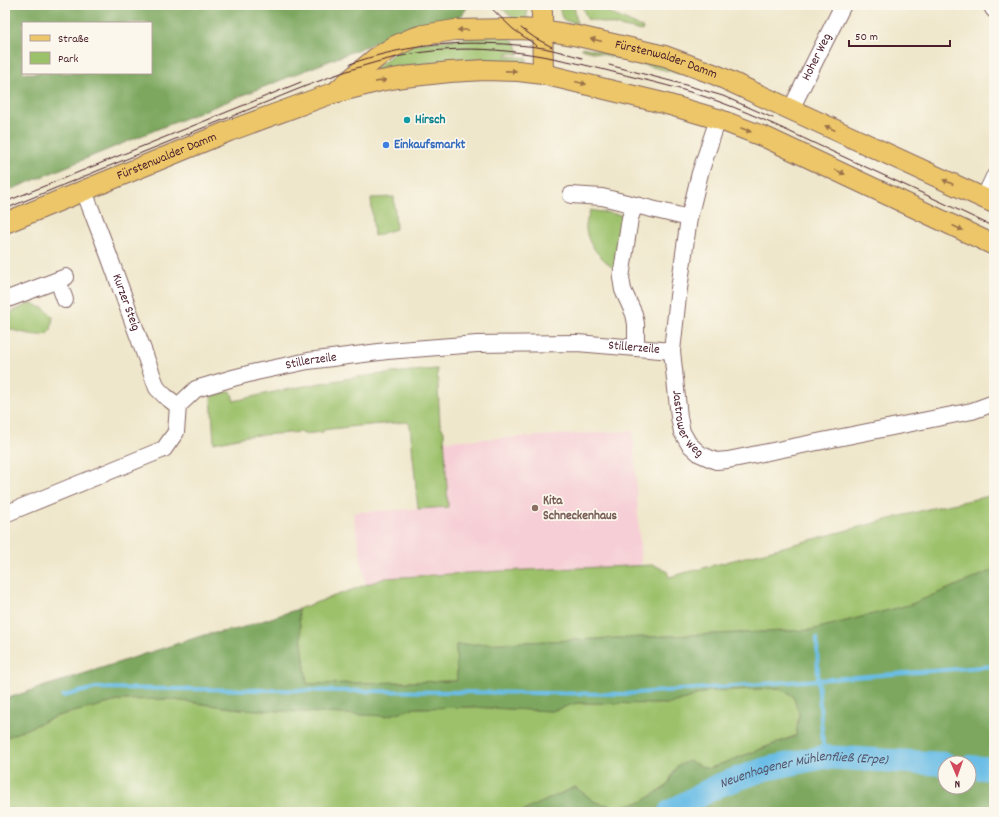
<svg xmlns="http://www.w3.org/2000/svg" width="999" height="817" viewBox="0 0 999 817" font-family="Dekko,sans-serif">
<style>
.built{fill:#f6cfd6}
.green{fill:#9cc16b;stroke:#73704b}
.forest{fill:#7da75f;stroke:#646345;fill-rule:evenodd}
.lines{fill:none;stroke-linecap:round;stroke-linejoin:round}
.stream{stroke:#6abde6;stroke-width:4}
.river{stroke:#6abde6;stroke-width:24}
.minor-casing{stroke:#846563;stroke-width:18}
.major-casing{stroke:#846563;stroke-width:22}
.minor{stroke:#fff;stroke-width:16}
.major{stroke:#ecc669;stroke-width:20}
.tram{stroke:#4a1f2b;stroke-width:1}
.oneway{fill:#9b724a}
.culture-dot{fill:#0f9aa8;stroke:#fbf7ec;stroke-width:1.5}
.shop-dot{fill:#3f7fe0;stroke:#fbf7ec;stroke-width:1.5}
.education-dot{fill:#8d6e63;stroke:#fbf7ec;stroke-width:1.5}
.labels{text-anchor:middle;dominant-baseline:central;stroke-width:3.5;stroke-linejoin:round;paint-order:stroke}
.street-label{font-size:13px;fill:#4a1f2b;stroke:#fbf7ec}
.culture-label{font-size:13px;font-weight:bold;fill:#0d838f;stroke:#fbf7ec;text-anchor:start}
.shop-label{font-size:13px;font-weight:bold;fill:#366cbe;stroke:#fbf7ec;text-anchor:start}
.education-label{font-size:13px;font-weight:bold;fill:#785e54;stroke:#fbf7ec;text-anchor:start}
.water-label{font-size:14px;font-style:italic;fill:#55566c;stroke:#fbf7ec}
</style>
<rect width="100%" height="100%" fill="#fbf7ec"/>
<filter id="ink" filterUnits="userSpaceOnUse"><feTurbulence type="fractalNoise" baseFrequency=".025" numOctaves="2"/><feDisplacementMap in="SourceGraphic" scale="8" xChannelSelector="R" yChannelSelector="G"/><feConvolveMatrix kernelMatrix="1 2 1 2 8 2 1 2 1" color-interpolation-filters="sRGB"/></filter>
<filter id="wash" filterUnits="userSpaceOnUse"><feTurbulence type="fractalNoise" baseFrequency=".012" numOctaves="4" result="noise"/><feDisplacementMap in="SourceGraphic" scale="16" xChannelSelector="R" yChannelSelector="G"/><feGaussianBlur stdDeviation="0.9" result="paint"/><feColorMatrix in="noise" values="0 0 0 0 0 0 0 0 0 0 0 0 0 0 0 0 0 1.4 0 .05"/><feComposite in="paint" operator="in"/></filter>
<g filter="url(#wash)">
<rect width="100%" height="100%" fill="#efe7cb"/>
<path class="built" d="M633,431L641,566L500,571L385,578L366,585L353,513L359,512L448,507L445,441Z"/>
<path class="green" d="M498,5H527V19L524,22L519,23Z
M559,5H574L577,23C561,20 562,21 559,5Z
M582,5H592L643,28L642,31L587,19Z
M504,34L516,43L519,54L507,53V56L527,58L526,62C500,62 473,60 447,62C421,63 396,68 371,72L404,45Z
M582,47L682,69L680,74L581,49Z
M394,197L396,229L374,236L371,198Z
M590,210L627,216L618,272C604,260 588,248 586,229C585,223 589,215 590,210Z
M31,303L45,309L53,317L51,330C49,332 46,335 43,335C37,336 10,331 7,327C4,324 5,318 5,315Z
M437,369L440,424L444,432L448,507L418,509L410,425L407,422L357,426L323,430V432L303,434V432L247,436L214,443L211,396L231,391L234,401C272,392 312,384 351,378C379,374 408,371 437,369Z
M994,495V570L909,605L811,630L456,645L458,681L307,684L298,609L385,578L500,571L654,565L667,571L669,577L928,509Z
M780,688L793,696L799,713L797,735L708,769L677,766L667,786L642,802L616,807L595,802L575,787L521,812H5V738L57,716L122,700L167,699L240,709L386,716L415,708L471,707L551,711L577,703L670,704L709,691Z"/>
<path class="forest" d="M5,5H469L459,19L397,34L153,131L5,192ZM23,23H151V73H23Z
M994,570V812H521L575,787L595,802L616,807L642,802L667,786L677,766L689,761L708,769L796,736L799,713L793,696L780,688L709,691L670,704L577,703L551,711L471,707L415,708L386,716L240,709L167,699L122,700L57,716L5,738V699L204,635L238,629L298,609L307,684L457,681L456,645L811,630L909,605ZM945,763H969V787H945Z"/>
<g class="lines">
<path class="stream" d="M817,638L818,680L824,757
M63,696L96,688L623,694L818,680L994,666"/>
<g class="river">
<path d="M969,767L994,769"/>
<path id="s1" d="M670,812L717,786L765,769L824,757L945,764"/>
</g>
</g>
</g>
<g filter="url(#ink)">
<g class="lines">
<g class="minor-casing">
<g id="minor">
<path d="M991,5L994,10"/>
<path id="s2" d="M791,109L843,5"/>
<path id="s3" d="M718,119L700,173L689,218L678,296L672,351L679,417L682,432L689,444L700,454L716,461L728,460L972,411L994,403"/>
<path id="s4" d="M84,191L109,256L157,388L165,396L178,406"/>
<path d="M571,195L602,197L689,218"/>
<path d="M984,198L994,177"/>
<path d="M635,205L630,218L621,278L623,290L634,314L636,324V347"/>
<path d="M58,280L65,300"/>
<path d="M5,300L66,277"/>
<path id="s5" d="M5,514L164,449L176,432L178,406L196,389L233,378L256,372L308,361L387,351L477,344L577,343L672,351"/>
</g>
</g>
<g class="major-casing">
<g id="major">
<path d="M540,5L542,13L543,74"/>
<path id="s6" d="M339,89L376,58L395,46L413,38L423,35L455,30L513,29L543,30L578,36L665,56L716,75L994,203"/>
<path id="s7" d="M5,223L229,131L330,94L380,81L404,77L450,72L485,70L518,71L543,74L663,103L718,119L767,138L994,245"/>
</g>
</g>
<use href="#minor" class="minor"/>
<use href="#major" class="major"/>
<path class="tram" d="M488,5L513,29L537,46
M521,28L535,38L552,47
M350,64C400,46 451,41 504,44C517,45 531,46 544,48C557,51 569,54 582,58
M609,65L682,84L723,96L773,118
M5,202L301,82
M5,209C82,177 158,146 235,115C297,90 359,61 425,52C489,43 551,56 613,72C649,81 685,89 720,102C758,116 794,134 831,151C885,176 940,201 994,227"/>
</g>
<defs><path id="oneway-solid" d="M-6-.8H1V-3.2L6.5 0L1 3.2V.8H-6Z"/></defs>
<g class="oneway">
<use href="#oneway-solid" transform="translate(463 30) rotate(180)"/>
<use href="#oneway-solid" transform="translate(596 40) rotate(-167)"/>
<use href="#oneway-solid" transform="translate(511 71) rotate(1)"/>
<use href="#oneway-solid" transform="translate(381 81) rotate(-11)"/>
<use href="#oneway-solid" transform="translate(581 83) rotate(14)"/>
<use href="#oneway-solid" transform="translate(830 128) rotate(-155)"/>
<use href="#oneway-solid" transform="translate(746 130) rotate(21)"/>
<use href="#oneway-solid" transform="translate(840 172) rotate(25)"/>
<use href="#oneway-solid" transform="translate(948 182) rotate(-155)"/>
<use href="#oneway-solid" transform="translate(958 228) rotate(25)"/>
</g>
</g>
<circle class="culture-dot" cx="407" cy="120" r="4"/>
<circle class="shop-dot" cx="386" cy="145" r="4"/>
<circle class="education-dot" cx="535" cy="508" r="4"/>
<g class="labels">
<g class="street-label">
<text stroke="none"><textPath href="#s2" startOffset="58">Hoher Weg</textPath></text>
<text stroke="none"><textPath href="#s6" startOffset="348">Fürstenwalder Damm</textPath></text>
<text stroke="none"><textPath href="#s7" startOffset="175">Fürstenwalder Damm</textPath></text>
<text stroke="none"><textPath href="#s4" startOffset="119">Kurzer Steig</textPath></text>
<text stroke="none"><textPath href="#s5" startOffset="686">Stillerzeile</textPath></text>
<text stroke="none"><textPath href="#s5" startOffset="362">Stillerzeile</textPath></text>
<text stroke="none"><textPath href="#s3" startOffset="313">Jastrower Weg</textPath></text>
</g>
<g class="culture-label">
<text x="415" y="120">Hirsch</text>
</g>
<g class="shop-label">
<text x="394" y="145">Einkaufsmarkt</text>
</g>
<g class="education-label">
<text x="543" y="501">Kita<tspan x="543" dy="15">Schneckenhaus</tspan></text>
</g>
<g class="water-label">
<text stroke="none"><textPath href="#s1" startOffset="143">Neuenhagener Mühlenfließ (Erpe)</textPath></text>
</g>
</g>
<rect width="999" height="817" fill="none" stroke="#fbf7ec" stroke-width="20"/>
<rect x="22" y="22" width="130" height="52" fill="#fbf7ec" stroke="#b4a19f"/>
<rect x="30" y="35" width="20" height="6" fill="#ecc669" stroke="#b4a19f"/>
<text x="58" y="42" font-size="12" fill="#4a1f2b">Straße</text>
<rect x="30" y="52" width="20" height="12" fill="#9cc16b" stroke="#b4a19f"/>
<text x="58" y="62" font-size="12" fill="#4a1f2b">Park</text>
<g transform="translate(957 775) rotate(178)"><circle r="19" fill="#fbf7ec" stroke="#b4a19f"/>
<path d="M0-3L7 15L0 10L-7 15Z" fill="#d1495b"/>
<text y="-6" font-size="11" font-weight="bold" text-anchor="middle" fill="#4a1f2b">N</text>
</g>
<path d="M849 40v6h101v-6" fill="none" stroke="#4a1f2b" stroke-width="2"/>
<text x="855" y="40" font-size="12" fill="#4a1f2b" stroke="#fbf7ec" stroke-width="3" paint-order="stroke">50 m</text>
</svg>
